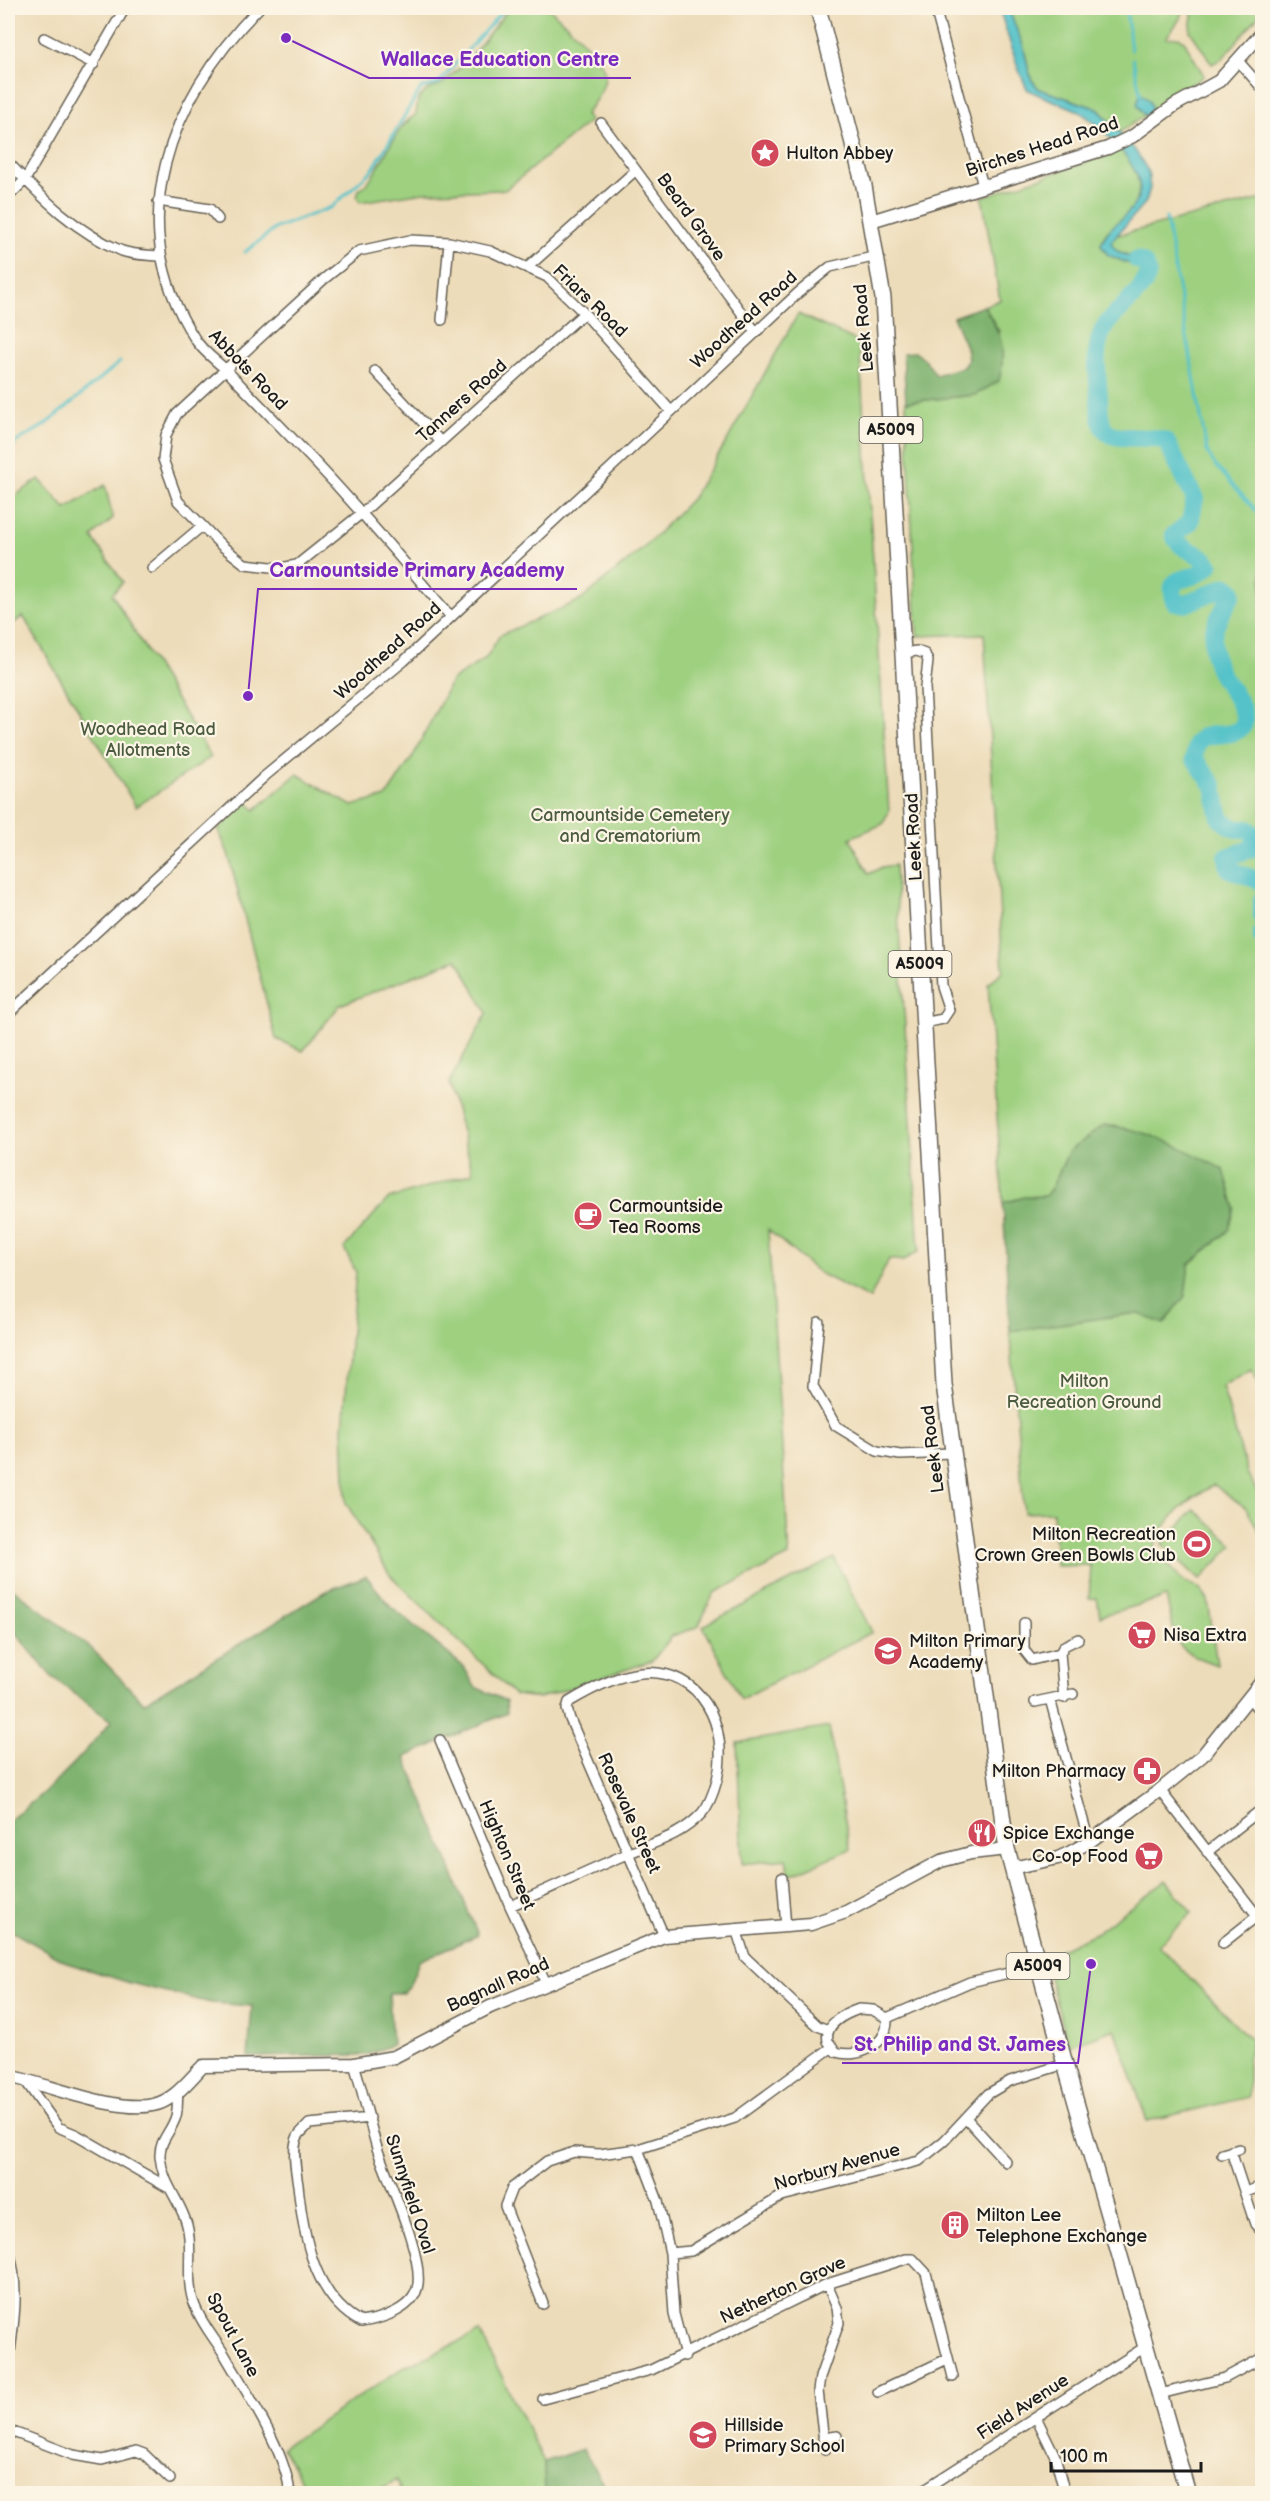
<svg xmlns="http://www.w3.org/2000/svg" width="1270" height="2501" viewBox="0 0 1270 2501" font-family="'Balsamiq Sans',sans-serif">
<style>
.green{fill:#9ed080;stroke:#5d764e;stroke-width:1.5}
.forest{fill:#7eb26e;stroke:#4d6745;stroke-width:1.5}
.water{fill:#54c2c9;stroke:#386f72;stroke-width:1.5}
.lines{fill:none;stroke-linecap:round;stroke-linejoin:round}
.stream{stroke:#54c2c9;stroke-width:3}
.river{stroke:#54c2c9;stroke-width:18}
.minor-casing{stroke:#655f53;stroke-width:12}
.tertiary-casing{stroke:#655f53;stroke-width:15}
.primary-casing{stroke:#655f53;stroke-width:18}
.minor{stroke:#fff;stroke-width:9}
.tertiary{stroke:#fff;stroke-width:12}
.primary{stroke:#fff;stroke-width:15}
.labels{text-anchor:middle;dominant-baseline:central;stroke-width:4.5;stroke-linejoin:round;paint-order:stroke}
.shield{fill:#fcf5e5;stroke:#5f5d58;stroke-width:1.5}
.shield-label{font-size:16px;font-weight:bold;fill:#1c1c1c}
.street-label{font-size:18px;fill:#1c1c1c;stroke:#fcf5e5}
.poi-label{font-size:18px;fill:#1c1c1c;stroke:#fcf5e5;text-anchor:start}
.park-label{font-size:18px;fill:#4a5b3f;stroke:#fcf5e5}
.leader{fill:none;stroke:#7b2cbf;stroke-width:2}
.callout-dot{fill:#7b2cbf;stroke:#fcf5e5;stroke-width:2}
.callout-label{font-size:20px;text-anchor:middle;font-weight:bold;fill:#7b2cbf;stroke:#fcf5e5;stroke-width:4.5;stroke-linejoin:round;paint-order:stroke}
</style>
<rect width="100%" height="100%" fill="#fcf5e5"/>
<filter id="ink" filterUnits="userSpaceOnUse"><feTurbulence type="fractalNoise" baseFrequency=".0167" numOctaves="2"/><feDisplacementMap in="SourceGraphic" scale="12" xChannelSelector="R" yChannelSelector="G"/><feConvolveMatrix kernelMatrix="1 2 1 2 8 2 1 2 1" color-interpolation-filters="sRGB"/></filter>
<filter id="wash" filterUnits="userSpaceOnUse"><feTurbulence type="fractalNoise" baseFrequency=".008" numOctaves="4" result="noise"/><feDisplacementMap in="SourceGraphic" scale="24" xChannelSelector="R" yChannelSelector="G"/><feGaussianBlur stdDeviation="1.35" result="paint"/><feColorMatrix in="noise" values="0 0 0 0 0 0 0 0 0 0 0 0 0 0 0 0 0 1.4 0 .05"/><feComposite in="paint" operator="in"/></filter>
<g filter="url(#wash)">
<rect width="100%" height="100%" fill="#eddcb9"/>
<path class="green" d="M522,8H549C563,22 607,59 605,77C604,92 593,103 585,115L590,121L505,190L424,192L360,202L357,196L359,190C374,181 388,146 399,131C403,124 410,119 416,114L418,99L427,90L442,84L467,61L507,11Z
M1008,8H1183L1180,19L1166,38L1179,37L1185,42L1204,76L1120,132L1098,109L1039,89L1031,79L1023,45Z
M1193,8H1262V12L1222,59L1212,64L1190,31Z
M1119,148C1139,170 1149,194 1125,218C1115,228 1106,227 1101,245L1108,255L1142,269L1143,279L1154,270L1152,265L1115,250L1111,242L1114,236L1262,199V1388L1251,1369L1222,1386L1248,1475L1262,1501V1536L1246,1508L1214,1485C1187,1500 1165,1518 1154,1547L1181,1580L1199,1588L1208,1600L1217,1665C1169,1649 1178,1643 1166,1597L1100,1616L1097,1598L1089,1599L1091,1565L1056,1566L1053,1512L1024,1513L1010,1331L1137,1313L1184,1296L1188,1265L1229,1230L1069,1151L1051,1189L1045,1196L1025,1197L1003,1203L988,984L1003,971L984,634L917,636L906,402L975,395L999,331L984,306L1000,300L982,197L1087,162Z
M798,314L859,342L889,811L883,824L850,838L869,874L882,867L895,865L919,1251L903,1261L889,1259L870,1299L819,1273L768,1230L789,1556L714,1593L698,1627L672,1636L652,1661L540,1698L515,1695L390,1575L346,1503L343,1429L356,1272L344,1248L388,1199L473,1173L449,1083L487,1013L457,959L340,1005L303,1051L276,1039L228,853L218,829L246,801L255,810L297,774L352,806L386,797L413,756L452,680L486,658L500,635L581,600L648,544L692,498L725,444Z
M39,479L66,509L105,485L113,518L92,537L123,582L112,594L211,757L136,807L23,616L8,628V501Z
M1195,1509L1233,1545L1200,1580L1162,1544Z
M834,1558L872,1632L741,1699L703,1626Z
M829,1727L850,1849L789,1876L786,1859L742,1864L737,1743Z
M1166,1881L1192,1913L1158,1945L1251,2040L1248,2059V2097L1147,2121L1115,2029L1069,2046L1046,1967L1051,1954L1095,1933Z
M480,2332L544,2462L545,2493H401L397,2480L372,2493H324L317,2482L305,2487L282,2448L401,2369Z"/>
<path class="forest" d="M984,306C1001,334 1007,348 999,381L975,395L906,402L903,353L915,352L926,361L936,375L963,367L968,360L966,347L953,317Z
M1104,1125C1149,1129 1185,1149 1224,1170L1235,1208L1229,1230L1189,1265L1185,1296L1164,1324L1137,1313L1010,1331L1003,1203L1025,1197L1045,1196L1051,1189L1069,1151Z
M366,1576L390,1606L464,1667L475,1687L506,1701L507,1713L405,1757L478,1935L419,1961L410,1984L403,1993H389L392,2045L366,2055L248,2057L252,2006L211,2003L130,1983L70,1964L8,1929V1821C48,1792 80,1760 111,1721L51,1676L9,1625L8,1585L92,1649L144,1703L324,1592Z
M583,2449L608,2493H545L544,2462Z"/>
<path class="water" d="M999,8H1008L1023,45L1031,79L1039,89L1098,109L1135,150L1148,171L1150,188L1146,202L1111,242C1118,261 1144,253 1154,270V278L1143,279L1142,269L1108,255L1101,245C1107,223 1133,217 1139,194C1146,169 1096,119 1074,109C1059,102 1043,98 1027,89L1018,68Z
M1140,93C1148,99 1156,105 1148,115H1144L1137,105Z"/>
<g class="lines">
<path class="stream" d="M1126,8L1131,50
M1133,59L1141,97
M1166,218L1207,451L1215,465L1262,517
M245,252L276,228L332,207L373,169L421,88L438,84L505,8
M8,455L16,442L45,425L120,362
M1256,836L1262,833"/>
<path class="river" d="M1137,260C1171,274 1114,310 1105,326C1092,349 1098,373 1099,398C1099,407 1100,427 1108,433C1119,441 1149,434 1166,441L1195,499L1190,522L1174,535C1180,552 1201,551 1210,565C1205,569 1199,574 1193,576C1177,581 1168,580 1175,602L1185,604L1227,586L1232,590V595C1225,609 1214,621 1213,637C1212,647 1215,660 1218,669C1224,683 1253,713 1242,727C1234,737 1214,733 1203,737L1197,743L1194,758L1214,786L1220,819L1236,829H1248L1256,836L1253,848L1227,857L1229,869L1262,882
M1262,900V917
M1262,932V939"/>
</g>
</g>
<g filter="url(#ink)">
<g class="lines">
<g class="minor-casing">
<path id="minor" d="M259,8C170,99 120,223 195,339C203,352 217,361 227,371C256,401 284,430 313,460C361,510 405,564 451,617
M935,8L983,186
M44,38L94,64
M1239,62L1262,88
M601,123L755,331
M8,162C41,197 77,233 122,251C133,255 148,255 159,256
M8,197L25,180L125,8
M158,201L210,209L218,219
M527,268L636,170
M584,313L362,513L297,565L280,568L245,564L222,546L178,501L163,459L166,435L177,414L324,279L359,251L410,240L449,242L490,251L547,277L584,313L670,410
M442,320L449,242
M375,371L441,442
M152,568L202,526
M903,653L917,651L925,654L928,661L925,687L941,986L949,1010L943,1019L923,1023
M8,1014L265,776L404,661L798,293L830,267L877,256
M819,1322L813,1386L836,1426L877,1451L900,1455L952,1453
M1024,1623V1650L1032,1660L1060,1653
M1064,1698L1060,1653L1064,1646L1078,1639
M1050,1699L1089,1842
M1250,1699L1262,1714
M1035,1702L1073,1694
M440,1740L510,1906L546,1983
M1160,1790L1262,1922
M1207,1852L1262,1809
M782,1878L786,1927
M510,1906C549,1889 588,1870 627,1854C655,1842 681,1836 702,1813C710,1804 714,1791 717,1780C730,1728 702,1667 641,1673C618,1675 589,1690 569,1702L567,1709L570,1719L664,1936
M736,1929L745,1957L818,2026L828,2030
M1223,1943L1261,1913
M859,2009L873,2010L887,2018C889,2045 858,2059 836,2052L828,2041C824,2023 845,2014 859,2009Z
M887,2018L970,1982L1038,1966
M354,2064C363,2092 369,2121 377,2148C388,2181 422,2251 418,2284C415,2309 382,2319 361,2322C313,2297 303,2233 298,2185C296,2172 292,2151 297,2138C299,2133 306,2128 309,2124L370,2118
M24,2079L58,2127L77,2135L167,2187
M178,2093C177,2100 178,2108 176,2116C172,2131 159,2140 160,2157C163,2186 181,2201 187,2225C194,2251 184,2281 195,2306C202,2325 216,2340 226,2357C248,2395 286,2451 290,2494
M966,2118L1006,2162
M638,2149L658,2201L670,2253L674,2314L685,2356
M1231,2151L1255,2224L1262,2232
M1222,2154L1239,2149
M1246,2192L1262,2186
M8,2248C21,2288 13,2327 8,2367
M670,2253L691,2251L782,2196L919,2161L944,2141L988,2094L1010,2081L1065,2064
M543,2304L505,2206L512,2188L547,2161L574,2152L599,2154L638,2149L735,2118L831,2048
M878,2392L947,2359
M1160,2394L1225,2378L1262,2358
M543,2399L651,2370L827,2284L906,2259H913L926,2273L953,2377
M1037,2419L1055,2456L1065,2494
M8,2430L73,2455L102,2460L136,2451L144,2454L170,2479
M823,2438L837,2436
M825,2450L818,2391L820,2377L839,2323L837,2308L827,2284
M917,2494L1145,2347"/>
</g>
<g class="tertiary-casing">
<path id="tertiary" d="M871,221L1108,148L1133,136L1175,105L1219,81L1262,33
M1012,1868L1058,1858L1069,1853L1089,1842L1160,1790L1202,1756L1262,1681
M8,2076C47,2084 115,2113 153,2105C174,2101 189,2080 203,2066L354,2064L394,2057L490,2007L664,1936L811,1924L846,1912L941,1861L971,1853L1007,1849"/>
</g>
<g class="primary-casing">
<path id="primary" d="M818,8L864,186L883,298L944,1384L1003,1822L1007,1849L1065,2064L1188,2494"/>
</g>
<use href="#minor" class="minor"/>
<use href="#tertiary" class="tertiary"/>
<use href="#primary" class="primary"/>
</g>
</g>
<defs>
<g id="sight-disc" transform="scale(1.5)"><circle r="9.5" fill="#d1495b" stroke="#fcf5e5"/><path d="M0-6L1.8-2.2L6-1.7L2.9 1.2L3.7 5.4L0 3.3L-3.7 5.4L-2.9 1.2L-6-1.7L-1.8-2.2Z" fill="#fff"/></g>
<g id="cafe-disc" transform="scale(1.5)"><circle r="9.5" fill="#d1495b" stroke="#fcf5e5"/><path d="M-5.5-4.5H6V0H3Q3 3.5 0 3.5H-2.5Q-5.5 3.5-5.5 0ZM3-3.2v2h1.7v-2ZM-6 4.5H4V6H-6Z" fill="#fff"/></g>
<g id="stadium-disc" transform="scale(1.5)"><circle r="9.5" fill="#d1495b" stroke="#fcf5e5"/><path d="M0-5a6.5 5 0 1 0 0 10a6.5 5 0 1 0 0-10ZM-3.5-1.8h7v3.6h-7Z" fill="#fff"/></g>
<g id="supermarket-disc" transform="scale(1.5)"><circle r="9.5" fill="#d1495b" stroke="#fcf5e5"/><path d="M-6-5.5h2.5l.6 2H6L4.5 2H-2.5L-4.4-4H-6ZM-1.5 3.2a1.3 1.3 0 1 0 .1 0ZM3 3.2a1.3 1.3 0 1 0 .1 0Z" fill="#fff"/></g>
<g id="school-disc" transform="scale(1.5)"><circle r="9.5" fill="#d1495b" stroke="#fcf5e5"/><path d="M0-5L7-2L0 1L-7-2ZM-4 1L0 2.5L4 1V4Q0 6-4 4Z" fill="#fff"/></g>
<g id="pharmacy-disc" transform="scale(1.5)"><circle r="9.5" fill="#d1495b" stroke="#fcf5e5"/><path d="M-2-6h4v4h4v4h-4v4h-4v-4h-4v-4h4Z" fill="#fff"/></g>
<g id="restaurant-disc" transform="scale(1.5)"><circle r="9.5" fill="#d1495b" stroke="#fcf5e5"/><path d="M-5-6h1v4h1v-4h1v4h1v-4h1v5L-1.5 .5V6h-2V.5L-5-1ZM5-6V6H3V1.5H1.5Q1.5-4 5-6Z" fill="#fff"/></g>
<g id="building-disc" transform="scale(1.5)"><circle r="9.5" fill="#d1495b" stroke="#fcf5e5"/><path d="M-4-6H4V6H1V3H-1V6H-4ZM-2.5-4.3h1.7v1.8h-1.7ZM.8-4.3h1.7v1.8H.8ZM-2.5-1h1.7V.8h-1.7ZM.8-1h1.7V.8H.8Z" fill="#fff"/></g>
</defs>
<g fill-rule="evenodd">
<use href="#sight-disc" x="765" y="153"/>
<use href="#cafe-disc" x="588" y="1216"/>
<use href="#stadium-disc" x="1197" y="1544"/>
<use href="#supermarket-disc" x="1142" y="1635"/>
<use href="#school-disc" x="888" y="1651"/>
<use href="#pharmacy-disc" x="1147" y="1771"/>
<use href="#restaurant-disc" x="982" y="1833"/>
<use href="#supermarket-disc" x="1149" y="1856"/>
<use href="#building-disc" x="955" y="2225"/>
<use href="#school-disc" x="703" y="2435"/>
</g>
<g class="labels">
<g class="shield">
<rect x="859.5" y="417" width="63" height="26" rx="4.5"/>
<rect x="888.5" y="951" width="63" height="26" rx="4.5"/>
<rect x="1006.5" y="1953" width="63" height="26" rx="4.5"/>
</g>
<g class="shield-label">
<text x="891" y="430">A5009</text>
<text x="920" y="964">A5009</text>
<text x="1038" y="1966">A5009</text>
</g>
<g class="street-label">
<text transform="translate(1042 147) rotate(-18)">Birches Head Road</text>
<text transform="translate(691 217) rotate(54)">Beard Grove</text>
<text transform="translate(590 301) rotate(44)">Friars Road</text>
<text transform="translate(744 320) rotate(-42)">Woodhead Road</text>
<text transform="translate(864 328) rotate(-95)">Leek Road</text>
<text transform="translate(248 370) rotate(46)">Abbots Road</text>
<text transform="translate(462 401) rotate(-42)">Tanners Road</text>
<text transform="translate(388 651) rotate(-42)">Woodhead Road</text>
<text transform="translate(914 837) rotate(-93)">Leek Road</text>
<text transform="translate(933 1449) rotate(-97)">Leek Road</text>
<text transform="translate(629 1813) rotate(66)">Rosevale Street</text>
<text transform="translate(507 1855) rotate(67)">Highton Street</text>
<text transform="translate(498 1985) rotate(-24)">Bagnall Road</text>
<text transform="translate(837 2167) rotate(-16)">Norbury Avenue</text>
<text transform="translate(410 2194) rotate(72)">Sunnyfield Oval</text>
<text transform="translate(783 2290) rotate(-25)">Netherton Grove</text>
<text transform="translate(233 2335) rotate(62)">Spout Lane</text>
<text transform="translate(1023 2407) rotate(-33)">Field Avenue</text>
</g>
<g class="poi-label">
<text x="786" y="153">Hulton Abbey</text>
<text x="609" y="1206">Carmountside<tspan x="609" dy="21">Tea Rooms</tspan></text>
<text x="1176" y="1534" text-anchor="end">Milton Recreation<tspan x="1176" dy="21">Crown Green Bowls Club</tspan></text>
<text x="1163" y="1635">Nisa Extra</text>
<text x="909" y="1641">Milton Primary<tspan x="909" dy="21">Academy</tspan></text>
<text x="1126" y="1771" text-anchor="end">Milton Pharmacy</text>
<text x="1003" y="1833">Spice Exchange</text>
<text x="1128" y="1856" text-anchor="end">Co-op Food</text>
<text x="976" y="2215">Milton Lee<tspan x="976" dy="21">Telephone Exchange</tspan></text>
<text x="724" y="2425">Hillside<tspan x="724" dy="21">Primary School</tspan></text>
</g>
<g class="park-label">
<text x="148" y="729">Woodhead Road<tspan x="148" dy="21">Allotments</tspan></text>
<text x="630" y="815">Carmountside Cemetery<tspan x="630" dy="21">and Crematorium</tspan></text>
<text x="1084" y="1381">Milton<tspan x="1084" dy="21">Recreation Ground</tspan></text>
</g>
</g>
<path class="leader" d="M286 38L369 78H631M248 696L258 589H577M1091 1964L1078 2063H842"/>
<g class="callout-dot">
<circle cx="286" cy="38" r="6"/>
<circle cx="248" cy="696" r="6"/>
<circle cx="1091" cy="1964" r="6"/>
</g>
<g class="callout-label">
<text x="500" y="66">Wallace Education Centre</text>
<text x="417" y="577">Carmountside Primary Academy</text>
<text x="960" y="2051">St. Philip and St. James</text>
</g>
<rect width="1270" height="2501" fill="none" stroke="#fcf5e5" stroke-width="30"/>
<path d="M1051 2462v9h150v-9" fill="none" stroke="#1c1c1c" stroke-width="3"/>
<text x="1060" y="2462" font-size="18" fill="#1c1c1c" stroke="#fcf5e5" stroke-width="4.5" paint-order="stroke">100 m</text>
</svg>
